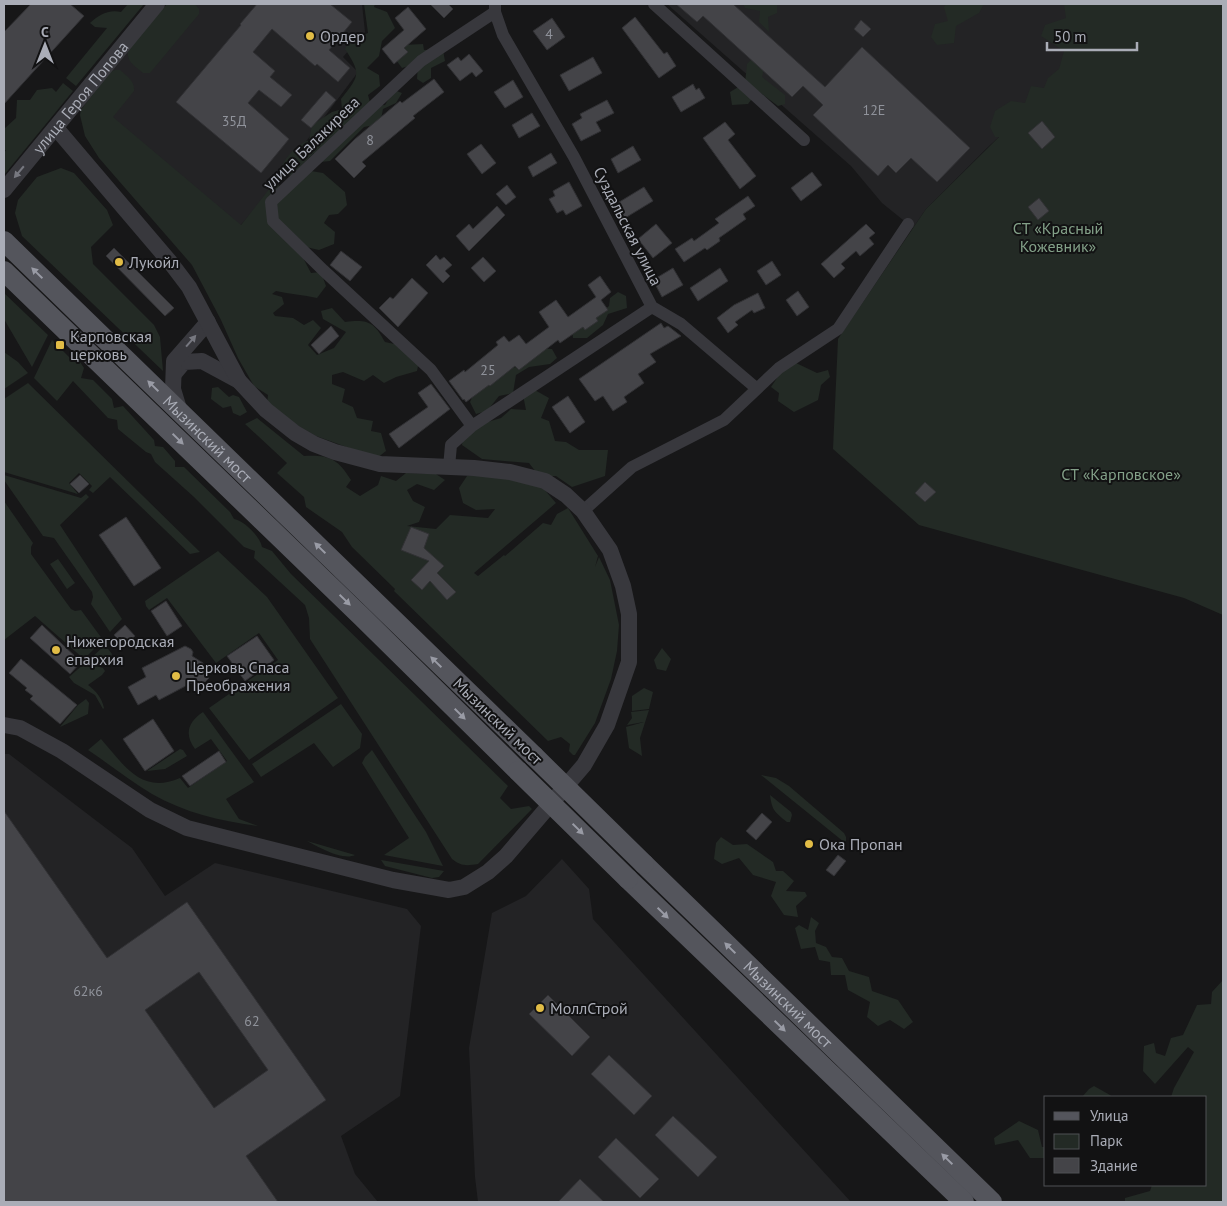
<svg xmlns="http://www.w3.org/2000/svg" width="1227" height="1206" viewBox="0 0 1227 1206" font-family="'PT Sans',sans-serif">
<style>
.built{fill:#232325}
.green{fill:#232a25}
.building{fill:#444448;stroke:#313134;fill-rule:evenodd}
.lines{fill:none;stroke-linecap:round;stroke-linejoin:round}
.minor{stroke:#38383d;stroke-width:12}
.tertiary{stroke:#38383d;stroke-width:16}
.primary{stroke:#54555c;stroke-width:20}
.primary-bridge{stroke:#54555c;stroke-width:20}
.oneway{fill:#777880}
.oneway2{fill:#999ba5}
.poi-dot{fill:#e1bc46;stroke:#121213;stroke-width:2}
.labels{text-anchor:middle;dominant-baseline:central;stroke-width:4;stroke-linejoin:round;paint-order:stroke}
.number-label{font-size:14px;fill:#90939b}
.poi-label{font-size:16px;fill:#aaadb7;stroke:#121213;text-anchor:start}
.street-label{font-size:16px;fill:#aaadb7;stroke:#121213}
.park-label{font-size:16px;fill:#83a088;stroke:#121213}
</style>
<rect width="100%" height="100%" fill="#171718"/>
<path class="built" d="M167,4H362L365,32L343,57L358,72L263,199L229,239L81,110L87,100Z
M667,4H1143L987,148L926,209L913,228L882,203L851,166Z
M4,754H9L132,848L165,896L215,863L407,909L421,926L400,1096L341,1136L355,1174L378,1202H4Z
M562,859L589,889L593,919L851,1202H478L475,1177L469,1048L492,913L526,896Z"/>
<path class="green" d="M128,4H144L76,86L66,78L107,28L95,27L90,23C98,15 109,9 121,12Z
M167,4H195L199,9V14L150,73H143C135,66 126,62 128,50Z
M364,4H375L374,7L387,12L395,28L382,41L379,56L367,68L379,75L380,86L368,95L371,106L385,105L394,90L402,93L396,103L383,109L380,124L364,127L330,161L320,162L314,153L291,176L279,173C283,159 296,145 309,140L312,125L332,112L342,109L341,99C360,75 361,74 345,49L349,41L368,33Z
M743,4H777V13L768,17L769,32L759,22L760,11L745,8Z
M946,4H984L979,13L956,26L954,43L937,45L931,37L935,24L948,21L944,7Z
M1064,4H1223V615L1184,598L919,525L833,449L838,339L926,209L999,137H995L990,127L995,111L1011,101L1025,103L1031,86L1044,88L1048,78L1059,69L1064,51L1041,36L1045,25L1066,18Z
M423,44L424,50H443L445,61L431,68V78L423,83L417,79L418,63L402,68L396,60L403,45Z
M755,56L765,64L762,77L785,95V104L778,106L758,91L748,104L732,105L730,92L745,83L747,64Z
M115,70H120C127,76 135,81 134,91L113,117L241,225L274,183L289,191L311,171L323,173L345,192L347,205L338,214L329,215L324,223L335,232L334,244L319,250L306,247L301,254L311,273L321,272L326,286L317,298C303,295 290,294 276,291L272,294L282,297L284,304L273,313L275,316L293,318L304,325L313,320L321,328L308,345L317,355L334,348L346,332L323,319L321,311L332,308L345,322C368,319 374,322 385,342L404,346L419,361L417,371L396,377L384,383L373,375L364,381L343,372L332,375V384L345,389L342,402L353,407L357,418L373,421L371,431L381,433L386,451L377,458L316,436L280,415L267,404L268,395L254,386L238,358L221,320L192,265L99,158L85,136L80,115L81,110L110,72Z
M63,83L73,91L4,175V153L6,150H4V129L16,118L17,100H30L37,90L52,88L56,92Z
M61,168L74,173L107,210L113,225L91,247L93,264L154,325L160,337L163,371L22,236L15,213L18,200L37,177Z
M618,292L626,296L627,308L608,314L603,325L587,338H573L572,330L602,312L609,306L610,298Z
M4,293L48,335L32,367L4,319Z
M52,340L74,362H80L84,368L81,378L93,380L112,399L114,408L123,406L154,440L155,446L163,447L175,461V467H184L230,512L234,519C245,521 260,537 262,547L272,551L291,574L508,786L500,798L511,809L529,806L532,809L478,864C466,866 461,866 452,859L310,639L309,618L305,605L254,558L255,551L244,547L194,497L155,462L151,454L146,452L118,429L117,420L108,418L73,381L57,401L34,378Z
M531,348L552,349L557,358L550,364L529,367L516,375L513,393L499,396L487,411L476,414L470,402L477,387L505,369L521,366Z
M4,352L18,362L28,373L4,389Z
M796,363L817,373L828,370L830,377L821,385L818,400L794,412L778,401L779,393L771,387L783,369Z
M28,383L200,552L190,554L110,477L93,493L89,490L92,486L79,473L69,483L78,494L4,472V399Z
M218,387L229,397L233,395L239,397L247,412L240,416L233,413L231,406L223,408L211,399L212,388Z
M533,389L549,398L541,418L549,421L555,441L566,442L579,450H608L605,476L572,487L556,476H539L529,463L482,459L462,445L464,429L501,418L511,409L526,410L523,395Z
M257,418L304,456C329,455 337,458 351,480L346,487L360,496L378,485L381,476L396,481L406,473L436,474L445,480L434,490L417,484L407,490L413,501L425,507L419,522L407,526L436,529L450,515L488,518L495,509L476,510L463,503L459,488L467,476H496L543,488L556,503L474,573L478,576L504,555L505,556L543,523L551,525L557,514L568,508L598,556L595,567L599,557L610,580L619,625L617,651L611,679L595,723L575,755H573L569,751L570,744L561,737L548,741L394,591L395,589L352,547L342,532L306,507L304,497L277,473L287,463L245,424Z
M4,475L81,498L86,494L89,497L60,525L122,619L110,632L91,604L93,597L92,592L54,538L43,536L4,480Z
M4,501L33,543L31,547V554L71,609L75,611L81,610L103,640L84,659L35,616L4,640Z
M218,551L267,597L338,698L249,760L209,708L278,660L259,633L216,663L167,598L149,610L146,606L145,601Z
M58,559L75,583L67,589L50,564Z
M105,645L112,654L109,663L89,660Z
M662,648L671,659L666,671L657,669L654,660Z
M85,663L103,668L105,671L102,675L88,685C96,691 102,698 104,708L103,709L95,695L74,683L69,677Z
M644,688L653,692L649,709L632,711V696Z
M86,699L89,703L88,714L60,727L78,705Z
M341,704L362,734L360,748L333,767L314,743L261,777L252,764Z
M649,710L640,738L642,756L629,748L626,727L644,722L627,725L632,718L631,712Z
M203,712L254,782L226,799L239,819L258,826C221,821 185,813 152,794C130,781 109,764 88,750L101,739C124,765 141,795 180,778L188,788L227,761L211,739L195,749C184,734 188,722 203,712Z
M180,749L183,750L187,756L165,769L147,771Z
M372,750L426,832L443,866L384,855L409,838L362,763L365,757Z
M761,775L776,778L789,786L844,833L846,837V841L844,842Z
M770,795L791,812L792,815L790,822H787C775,812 772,811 770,795Z
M721,837L733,845L747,844L773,862L776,871H783L794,881L786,891L805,892L807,896L796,906L798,917L784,915L771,896L776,882L753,875L739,858L722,864L714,859L716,843Z
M307,841L355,855C343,861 318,847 307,841Z
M381,860L444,871L439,877L432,878L385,866Z
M811,917L819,923L815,931L816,943L826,947L832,957L842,958L849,971L869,977L872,991L898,1000L913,1022L904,1029L890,1020L878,1026L867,1017L870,1002L848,990L845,975H831L830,962L819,960L815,947L801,949L795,928L799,925L808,930Z
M1223,980V1202H1125V1198L1150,1191L1152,1185H1206V1097H1171L1174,1088L1194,1052L1188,1047L1155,1084L1143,1071L1144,1046L1154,1043L1156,1053L1165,1056L1171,1038L1183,1035L1197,1005L1211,1004L1212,992Z
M1094,1086L1110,1095L1112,1097H1082L1089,1089Z
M1019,1121L1038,1130L1042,1147H1046V1158H1030L1018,1140L995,1145L994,1138Z"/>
<path class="building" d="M31,4H70L84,16L4,104V32Z
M257,4H330L352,22L329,50L350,68L338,82L317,64L315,66L272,29L253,52L275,71L270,77L292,95L281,107L259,90L248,103L289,139L261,173L176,102L241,25L240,24Z
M430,4H448L453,9L444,18Z
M676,4H733L825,87L862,47L970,148L937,182L911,158L896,173L888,165L878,176L813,115L823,105L803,86L792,97L703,16L697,22Z
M408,7L426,29L404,48L408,52L394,64L382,49L404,30L395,18Z
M635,17L664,54L667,52L676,66L659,78L622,28Z
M552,18L565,37L547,50L533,31Z
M861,20L871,29L863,37L854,29Z
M469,54L483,71L476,77L472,72L460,81L447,65L458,57L461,61Z
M593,57L602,73L569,91L560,75Z
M434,79L444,92L413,116L415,118L362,162L366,166L354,178L335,159L355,139L400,101L402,103Z
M513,80L523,97L505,108L494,92Z
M693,84L696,90L699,88L705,98L681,112L672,97Z
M326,91L336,100L311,128L301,120Z
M607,100L614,113L596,122L601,131L581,141L572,124L582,118L580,114Z
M532,113L540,126L519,138L512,125Z
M1042,121L1055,137L1042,149L1028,133Z
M725,122L735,134L728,140L756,176L740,189L703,138Z
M481,144L496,163L482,174L467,154Z
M633,146L641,160L618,173L611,159Z
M551,153L557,163L533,177L528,167Z
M812,172L822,185L801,201L791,188Z
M569,182L582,206L566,215L563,210L557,213L549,199L555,196L553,191Z
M507,185L516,197L506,205L496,194Z
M644,187L653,201L625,218L616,204Z
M748,196L755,206L743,214L746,219L719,238L720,241L707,250L705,248L684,262L675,249L692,238L694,241L719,223L715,219Z
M1039,198L1049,211L1038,220L1028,207Z
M497,206L505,215L469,251L456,236L469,224L473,229Z
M656,224L672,243L653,258L638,239Z
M866,224L875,233L869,238L874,244L860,256L856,251L841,264L845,268L834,278L821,264Z
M114,248L174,308L165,316L106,256Z
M341,251L362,267L350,281L330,265Z
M436,255L440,260L444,257L452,265L445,271L450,276L443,283L426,265Z
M483,257L496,271L484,282L471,268Z
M772,261L781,275L766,285L757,271Z
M673,268L683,285L662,297L653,280Z
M720,268L728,281L698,301L690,288Z
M600,276L611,292L601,300L608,310L596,318L598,321L585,330L583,327L560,343L558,340L519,370L515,366L490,386L489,385L466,402L464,399L463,400L449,381L464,370L465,372L498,345L496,342L504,336L509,342L519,335L526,344L549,327L539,312L556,300L568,317L596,297L588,285Z
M412,278L428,293L398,327L379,308L390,297L393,299Z
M798,291L809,307L797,316L786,300Z
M758,293L765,308L754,313L752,310L735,322L738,325L728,333L717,318L734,305Z
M661,323L664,328L668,326L681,336L650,354L656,362L638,374L644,383L624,397L627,402L613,411L603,396L595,401L579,379Z
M331,326L339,336L319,354L311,345Z
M431,384L450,409L399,448L389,434L428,407L418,393Z
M568,396L585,422L570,433L552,407Z
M80,475L89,484L79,493L70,484Z
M925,482L936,492L925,502L915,493Z
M126,517L161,568L134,586L99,535Z
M411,527L429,534L424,548L444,566L437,573L456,592L447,600L430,581L422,590L411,580L429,561L401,550Z
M166,601L182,626L167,636L151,611Z
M42,625L81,662L70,674L30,638Z
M125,625L135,636L124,646L114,635Z
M257,636L274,660L245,681L227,656Z
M185,646L191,649L193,652L192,656L203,663L204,671L209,678L205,682L200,683L197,680L159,700L156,695L138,705L128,687L146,677L142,668Z
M21,659L77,705L60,724L30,699L33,696L25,690L27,688L9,673Z
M153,719L174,751L145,771L123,739Z
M219,751L226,762L190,786L182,776Z
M4,811L107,958L187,902L326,1100L246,1156L278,1202H4ZM199,972L268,1070L214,1108L145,1010Z
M762,813L772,822L756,840L746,831Z
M838,855L846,861L834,876L826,870Z
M548,995L590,1037L572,1056L529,1014Z
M609,1055L652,1096L634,1115L591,1074Z
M673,1116L717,1157L698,1177L655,1135Z
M616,1138L659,1179L640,1198L598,1157Z
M580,1179L604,1202H558Z"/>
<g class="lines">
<path class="minor" d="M495,4V12L503,35L574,157L652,307
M654,4L804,140
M652,307L681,324L756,388
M472,426L431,370L323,270L273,221L271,202L421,61L495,12
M449,467L451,445L472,426L652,307
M583,511L632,467L724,420L779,368L838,329L908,224"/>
<g class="tertiary">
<path id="s1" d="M4,190L157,4"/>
<path d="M174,374L184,362L202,361L239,381"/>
<path d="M180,412L173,389L174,361L208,322"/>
<path d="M4,725L20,728L62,751L150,810L187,828L393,880L449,890L464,887L488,872L506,856L584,765L607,725L629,662V614L623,586L610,550L583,511L566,495L545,481L510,472L474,468L380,464L335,452L314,444L295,433L266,410L239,381L189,287L170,262L56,128"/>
</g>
<g class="primary">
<path id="s2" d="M4,241L534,756"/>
<path d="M4,271L362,617L518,771"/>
<path id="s3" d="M644,864L992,1202"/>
<path d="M628,879L964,1202"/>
</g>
<path class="primary-bridge" d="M534,756L644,864
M518,771L628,879"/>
</g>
<defs><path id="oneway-solid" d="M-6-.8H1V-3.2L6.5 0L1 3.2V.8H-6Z" transform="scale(1.25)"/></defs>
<g class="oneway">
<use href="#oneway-solid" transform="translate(19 172) rotate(130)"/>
<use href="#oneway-solid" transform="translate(191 341) rotate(-49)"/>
</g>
<g class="oneway2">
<use href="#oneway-solid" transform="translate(37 273) rotate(-136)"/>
<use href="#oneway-solid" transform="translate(153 386) rotate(-136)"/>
<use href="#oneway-solid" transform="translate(178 439) rotate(44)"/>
<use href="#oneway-solid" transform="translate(320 548) rotate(-136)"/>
<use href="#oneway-solid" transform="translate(345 600) rotate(44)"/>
<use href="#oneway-solid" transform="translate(436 662) rotate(-136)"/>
<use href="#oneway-solid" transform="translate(460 714) rotate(45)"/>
<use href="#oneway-solid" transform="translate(578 829) rotate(44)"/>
<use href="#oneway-solid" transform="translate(663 913) rotate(44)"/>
<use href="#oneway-solid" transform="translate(730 948) rotate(-136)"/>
<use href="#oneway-solid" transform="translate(780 1026) rotate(44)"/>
<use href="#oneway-solid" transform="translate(947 1159) rotate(-136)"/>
</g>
<g class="poi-dot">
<circle cx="310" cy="36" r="5"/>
<circle cx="119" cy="262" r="5"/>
<rect x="55" y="340" width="10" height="10" rx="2.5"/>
<circle cx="56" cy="650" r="5"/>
<circle cx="176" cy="676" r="5"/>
<circle cx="809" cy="844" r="5"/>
<circle cx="540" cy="1008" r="5"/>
</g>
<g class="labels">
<g class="number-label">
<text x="549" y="34">4</text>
<text x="874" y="110">12Е</text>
<text x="234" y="121">35Д</text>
<text x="370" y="140">8</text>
<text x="488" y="370">25</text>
<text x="88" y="991">62к6</text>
<text x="252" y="1021">62</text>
</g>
<g class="poi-label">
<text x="320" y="36">Ордер</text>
<text x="129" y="262">Лукойл</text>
<text x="70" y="336">Карповская<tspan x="70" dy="18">церковь</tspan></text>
<text x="66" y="641">Нижегородская<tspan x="66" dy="18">епархия</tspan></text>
<text x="186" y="667">Церковь Спаса<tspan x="186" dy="18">Преображения</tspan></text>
<text x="819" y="844">Ока Пропан</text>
<text x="550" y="1008">МоллСтрой</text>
</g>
<g class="street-label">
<text stroke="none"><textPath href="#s1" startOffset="120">улица Героя Попова</textPath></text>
<text transform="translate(311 143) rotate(-44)">улица Балакирева</text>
<text transform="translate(628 226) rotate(63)">Суздальская улица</text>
<text stroke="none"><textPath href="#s2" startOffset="284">Мызинский мост</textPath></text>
<text transform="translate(498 721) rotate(44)">Мызинский мост</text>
<text stroke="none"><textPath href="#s3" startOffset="201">Мызинский мост</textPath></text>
</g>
<g class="park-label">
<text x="1058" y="228">СТ «Красный<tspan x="1058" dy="18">Кожевник»</tspan></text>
<text x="1121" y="474">СТ «Карповское»</text>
</g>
</g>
<rect width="1227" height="1206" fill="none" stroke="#aaadb7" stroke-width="10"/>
<rect x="1044" y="1096" width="162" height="90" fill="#121213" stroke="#4f5055"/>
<rect x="1054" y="1112" width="25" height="8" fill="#54555c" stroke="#4f5055"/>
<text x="1090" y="1121" font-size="15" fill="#aaadb7">Улица</text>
<rect x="1054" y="1134" width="25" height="15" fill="#232a25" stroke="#4f5055"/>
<text x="1090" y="1146" font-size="15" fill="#aaadb7">Парк</text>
<rect x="1054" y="1158" width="25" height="15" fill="#444448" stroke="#4f5055"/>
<text x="1090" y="1171" font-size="15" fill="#aaadb7">Здание</text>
<g transform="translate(45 45)" stroke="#121213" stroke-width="4" paint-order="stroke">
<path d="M0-4L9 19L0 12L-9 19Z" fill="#aaadb7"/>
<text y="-8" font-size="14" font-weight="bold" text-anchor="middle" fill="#aaadb7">С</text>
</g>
<path d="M1047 42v8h90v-8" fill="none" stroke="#aaadb7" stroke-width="2.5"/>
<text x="1054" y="42" font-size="15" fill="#aaadb7" stroke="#121213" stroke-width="4" paint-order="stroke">50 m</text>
</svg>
